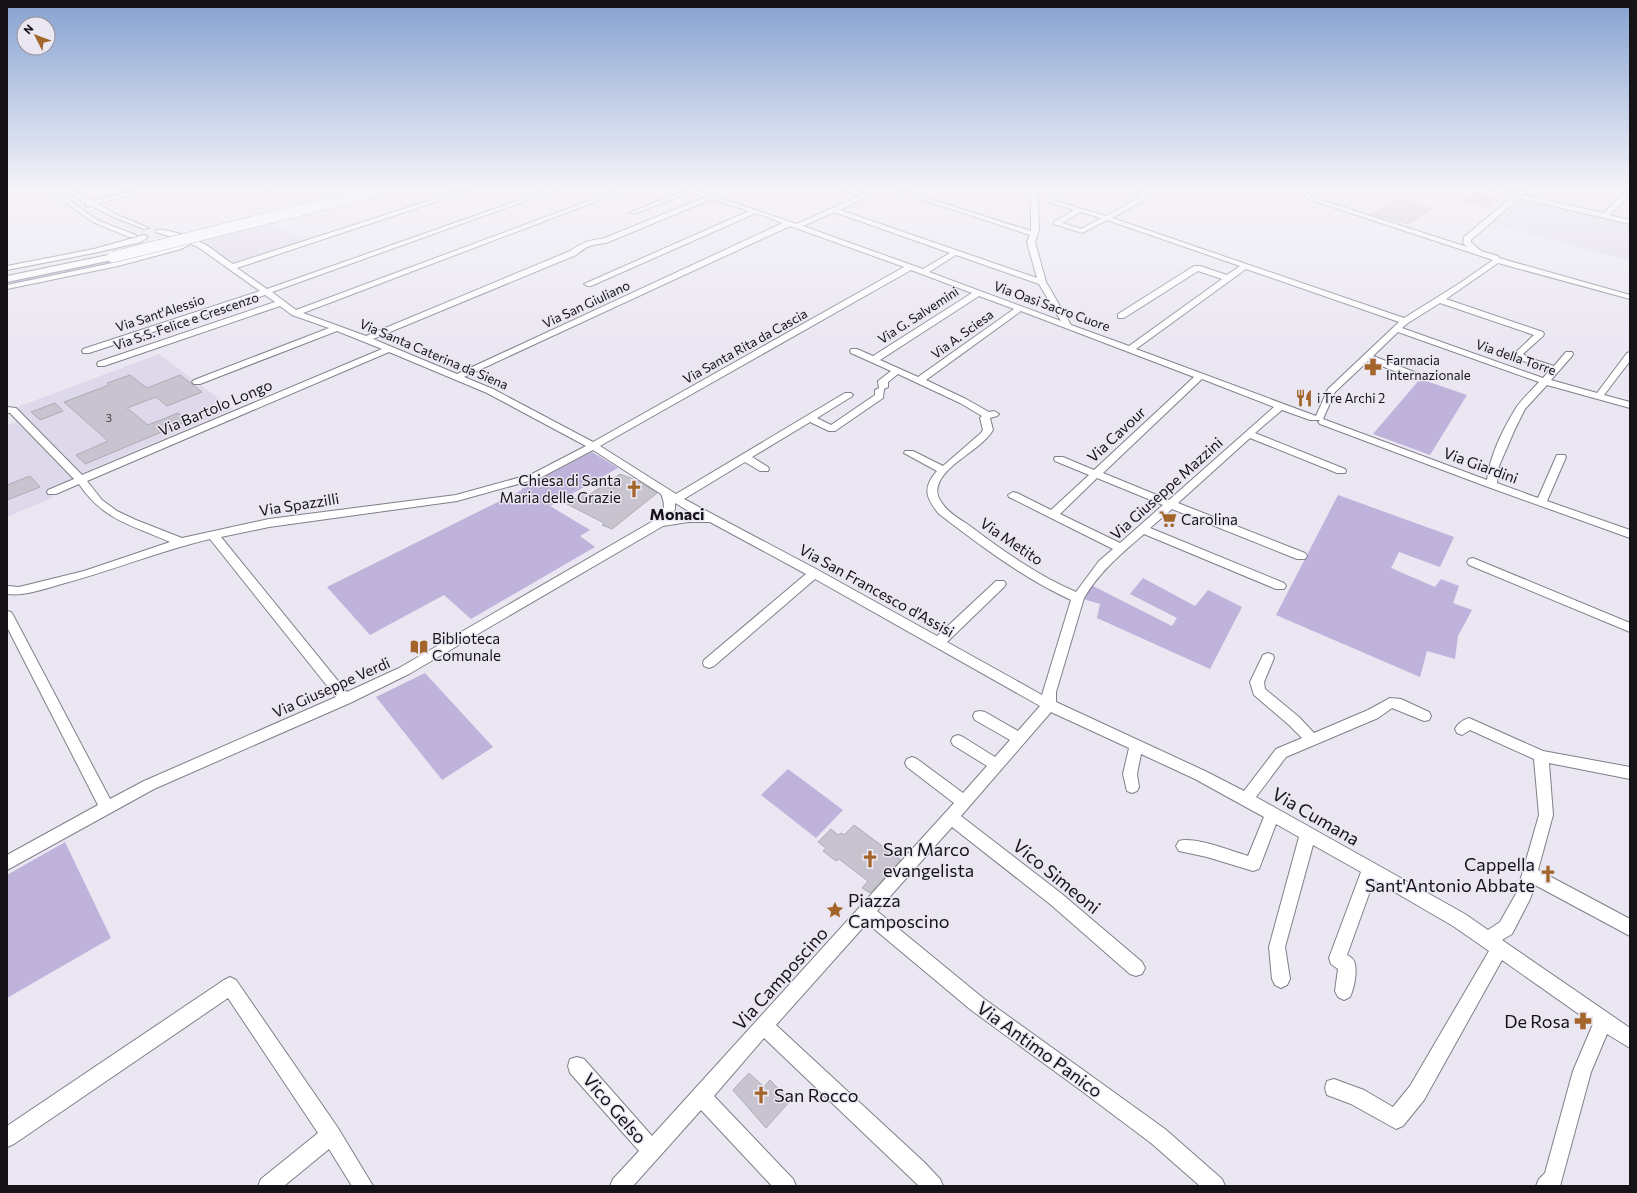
<svg xmlns="http://www.w3.org/2000/svg" width="1637" height="1193" viewBox="0 0 1637 1193" font-family="Commissioner,sans-serif">
<style>
.built{fill:#ded8eb}
.green{fill:#bfb2db}
.building{fill:#c7c3cf;stroke:#aeabb6}
.lines{fill:none;stroke-linecap:round;stroke-linejoin:round}
.minor-casing{stroke:#827f89;stroke-width:2}
.highway-casing{stroke:#827f89;stroke-width:2}
.minor{fill:#fff;fill-rule:evenodd}
.highway{fill:#fff;fill-rule:evenodd}
.highway-bridge-casing{stroke:#827f89;stroke-width:12;stroke-linecap:butt}
.highway-bridge{stroke:#fff;stroke-width:11}
.labels{text-anchor:middle;dominant-baseline:central;stroke-width:3;stroke-linejoin:round;paint-order:stroke}
.far-number-label{font-size:11px;fill:#423f45}
.far-street-label{font-size:13px;fill:#151317;stroke:#eae6f2}
.far-poi-label{font-size:13px;fill:#151317;stroke:#eae6f2;text-anchor:start}
.street-label{font-size:15px;fill:#151317;stroke:#eae6f2}
.poi-label{font-size:15px;fill:#151317;stroke:#eae6f2;text-anchor:start}
.neighbourhood-label{font-size:16px;font-weight:bold;fill:#151317;stroke:#eae6f2}
.near-street-label{font-size:18px;fill:#151317;stroke:#eae6f2}
.near-poi-label{font-size:18px;fill:#151317;stroke:#eae6f2;text-anchor:start}
</style>
<rect width="100%" height="100%" fill="#eae6f2"/>
<path class="built" d="M1523,199L1630,226V257L1628,260L1491,223Z
M270,222L305,242L236,264L209,245L200,240Z
M159,354L233,409L73,477L74,481L47,492L54,497L7,517V425L17,422L7,411Z"/>
<path class="green" d="M177,244L117,262L7,285V281Z
M1420,379L1467,395L1430,455L1373,434Z
M592,452L618,468L550,506L590,530L580,536L595,547L471,619L444,595L370,635L327,587L522,490L521,489Z
M1338,495L1454,537L1440,567L1399,552L1391,568L1435,587L1441,579L1459,586L1453,603L1472,610L1458,636L1455,659L1427,651L1420,677L1276,615Z
M1143,578L1195,606L1208,590L1242,607L1210,669L1097,618L1100,604L1083,599L1091,585L1172,626L1177,618L1130,594Z
M425,673L493,747L442,780L376,697Z
M788,769L843,810L816,838L761,795Z
M65,842L111,938L7,998V875Z"/>
<path class="building" d="M1474,192L1500,198L1488,207L1461,200Z
M1398,199L1432,209L1408,224L1373,214Z
M130,375L147,388L180,375L202,392L167,406L156,397L127,408L148,425L178,413L188,421L85,464L76,455L108,441L64,402L109,385L107,383Z
M55,403L63,411L40,420L31,412Z
M620,474L638,481L657,493L612,529L602,525L604,523L567,504L584,493L589,495Z
M30,476L40,487L7,500V485Z
M854,825L901,860L870,893L862,888L868,881L839,859L836,861L823,851L826,848L818,842L831,829L838,835L841,833L844,835Z
M749,1073L764,1087L770,1080L790,1101L766,1128L733,1090Z"/>
<g class="lines">
<g class="minor-casing">
<path id="minor" d="M48,190H55L97,220L136,235L135,237H129L93,222Z
M64,190H71L93,201L135,190H144L143,191L98,204L115,214L149,228L144,229L111,216L92,206H86L85,205L87,203Z
M266,190H274L271,192Z
M462,190H471L237,268L267,289L548,190H556L272,292L296,310L618,190H626L303,313L366,336L570,251C580,244 590,239 602,239L706,197L691,192L634,214L629,213L686,190H696L797,224L859,196L842,190H851L868,196L840,210L1037,278L1027,242L1030,235L899,192L904,191L1031,231V190H1037L1039,230L1035,242L1046,282L1071,325L1129,346L1222,279L1198,271L1124,318H1118V314L1194,266H1200L1227,275L1240,266L1107,220L1082,233L1054,224V222L1074,210L1046,201L1067,190H1074L1055,201L1106,216L1142,196L1122,191L1121,190H1131L1150,195V197L1112,218L1404,318L1460,283L1493,260L1308,199L1301,193L1302,190H1308L1307,193L1312,197L1467,247L1463,243L1464,237L1513,196L1493,191L1492,190H1502L1517,193L1522,190L1525,192L1523,195L1603,213L1628,190H1630V195L1609,215L1630,220V224L1519,198L1471,240V242L1481,251L1498,256L1499,258L1630,295V299L1498,263L1446,299L1543,332L1544,334L1543,336L1523,354L1529,358L1554,366L1566,352H1572L1573,354L1572,356L1551,380L1597,393L1627,353L1630,352V361L1604,395L1630,402V408L1547,385L1525,409L1515,429L1499,466L1497,483L1538,498L1556,457L1557,455H1565L1566,457L1547,501L1630,530V538L1488,487L1320,424L1318,422L1320,420H1310L1282,410L1255,433L1345,469L1346,471L1345,473H1337L1250,438L1178,503L1305,553L1307,556L1305,559H1297L1172,509L1150,528L1284,583L1286,586L1284,589H1276L1144,534C1122,553 1099,572 1084,598L1056,692V702L1205,771L1244,791L1276,749L1302,738L1289,725L1254,695L1250,682L1263,655L1268,653L1273,655L1274,658L1264,682L1265,689L1299,717L1314,733L1368,710L1390,698L1401,699L1429,712L1431,716L1429,720L1424,721L1392,708L1378,718L1286,757L1256,797L1465,914L1488,930L1500,922L1517,892L1539,815L1534,759L1470,730L1462,735L1457,733L1455,729C1458,723 1463,720 1469,718L1543,751L1630,767V779L1549,763L1553,815L1538,870L1630,919V936L1535,885L1530,899L1512,934L1502,940L1630,1028V1048L1607,1034L1591,1072L1560,1186H1536L1539,1179L1545,1173L1573,1071L1593,1024L1502,960L1424,1100L1403,1126L1396,1129L1351,1104L1327,1095L1325,1088L1327,1081L1334,1079L1364,1090L1393,1107L1410,1086L1489,951L1453,926L1374,880L1347,955C1351,957 1354,959 1355,964C1357,973 1354,989 1350,997L1344,1000L1338,997L1335,991L1338,969L1331,964L1329,958L1361,872L1313,845L1285,947L1290,979L1287,985L1281,988L1275,985L1272,979L1269,947L1299,837L1276,824L1259,869L1253,871L1207,857L1179,851L1176,846L1179,841C1194,836 1232,851 1248,856L1264,817L1195,779L1141,754L1137,774L1139,787L1137,791L1132,793L1127,791L1123,774L1129,748L1051,712L961,816L1062,894L1142,962L1145,968L1142,974L1136,976L1130,974L1050,904L952,827L877,911L983,998L1165,1129L1222,1179L1225,1186H1200L1151,1143L1079,1089L971,1010L867,923L776,1025L925,1163L940,1179L943,1186H919L764,1038L714,1096L793,1179L796,1186H772L701,1110L633,1186H610L613,1179L639,1151L570,1073L568,1066L570,1059L577,1057L584,1059L652,1136L954,803L907,767L905,763L907,759L912,757L917,759L963,793L987,766L953,745L951,741L953,737L958,735L963,737L995,757L1010,740L975,720L973,716L975,712L980,711L985,712L1018,731L1040,706L815,579L714,666L709,668L704,666L703,663L704,660L806,574L710,522H688L663,526L409,674L350,703L154,789L7,870V855L98,805L7,627V611L11,612L13,615L110,799L144,781L336,697L210,539C158,551 109,572 58,585C41,590 24,596 7,594V586L19,587L84,571L170,542C132,525 104,521 79,484L56,494H48L47,492L48,490L74,479L10,413H7V407L16,408L82,475L382,349L337,331L200,384H194L192,382L194,380L329,328L292,315L280,306L104,366H98L97,364L98,362L275,302L265,295L89,353H83L82,351L83,349L260,291L198,247L191,244L181,249L118,266L7,289V285L117,262L175,245L184,241L156,232V230C166,228 194,238 204,244C214,249 223,258 233,264ZM712,199L749,211L584,284L588,286H591L756,213L783,223L457,374L373,339L576,255C588,245 591,245 606,243ZM834,212L950,253L923,269L803,226ZM1081,212L1101,218L1081,229L1062,223ZM790,226L904,267L593,442L493,389L464,377ZM956,255L1039,284L1061,321L929,272ZM1246,269L1399,322L1328,389L1316,416L1136,349ZM911,270L972,293L873,356L857,349H851L850,351L851,353L891,371L878,381L879,388L875,390V395L831,425L817,418L851,397L853,395L851,393H845L676,494L600,446ZM979,296L1014,309L918,377L880,360ZM1440,303L1534,335L1514,354C1523,365 1538,363 1549,371L1543,378L1402,328L1408,323ZM1021,311L1194,377L1094,470L1063,457H1055L1054,459L1055,461L1089,475L1051,510L1017,493L1013,492L1008,495L1009,497L1113,549L1099,561L1076,592C1037,575 1003,551 970,526C960,519 948,513 942,503C937,497 936,490 939,483C948,462 981,450 993,430L990,418L997,416L999,414L994,411L989,412L966,399L926,380ZM1398,332L1539,382C1532,390 1522,399 1516,408C1503,429 1490,455 1487,480L1323,419L1335,392L1368,361L1416,379H1422L1424,377L1422,375L1373,356ZM389,352L487,393L586,446L532,474L456,495L269,519L182,538L136,520L117,511L102,500L87,481ZM898,374L960,403L982,416L980,418L983,430L981,433L943,466L913,451H905L904,453L937,471C922,488 926,498 939,514C981,546 1023,578 1071,600L1042,695L947,642L1004,587L1006,584L1004,581H996L937,636L818,570L684,499L745,462L760,471H768L769,469L768,467L752,457L810,422L829,431H835L883,398L884,389L888,387V382ZM1202,379L1274,407L1169,500L1103,473ZM593,450L661,494C665,502 665,510 660,517L399,668L347,692L221,537L269,527L457,501L540,478ZM1097,478L1163,505L1120,543L1060,514ZM675,503L697,516L670,518L675,509Z
M144,235L148,237L141,242L94,253L7,270V266L94,249Z
M1473,558L1630,623V632L1469,565L1467,562L1469,559Z
M230,977L236,980L338,1128L373,1186H352L329,1149L284,1186H258L261,1179L318,1133L228,998L14,1144L7,1147V1126L224,980Z"/>
</g>
<g class="highway-casing">
<path id="highway" d="M113,254L119,257L117,259L7,282V276Z"/>
</g>
<use href="#minor" class="minor"/>
<use href="#highway" class="highway"/>
<g class="highway-bridge-casing">
<path id="highway-bridge" d="M113,257L381,190"/>
</g>
<use href="#highway-bridge" class="highway-bridge"/>
</g>
<linearGradient id="sky" x2="0" y2="1"><stop stop-color="#86a2d1"/><stop offset="0.53" stop-color="#f6f4f9"/><stop offset="1" stop-color="#f6f4f9" stop-opacity="0"/></linearGradient>
<rect width="1637" height="357" fill="url(#sky)"/>
<defs>
<g id="pharmacy-bare" transform="scale(1.38)"><path d="M-2-6h4v4h4v4h-4v4h-4v-4h-4v-4h4Z" fill="#a3652a" stroke="#eae6f2" stroke-width="2.5" paint-order="stroke"/></g>
<g id="restaurant-bare" transform="scale(1.38)"><path d="M-5-6h1v4h1v-4h1v4h1v-4h1v5L-1.5 .5V6h-2V.5L-5-1ZM5-6V6H3V1.5H1.5Q1.5-4 5-6Z" fill="#a3652a" stroke="#eae6f2" stroke-width="2.5" paint-order="stroke"/></g>
<g id="church-bare" transform="scale(1.38)"><path d="M-1.2-6h2.4v3.5h3.3v2.4h-3.3V6h-2.4V-.1h-3.3v-2.4h3.3Z" fill="#a3652a" stroke="#eae6f2" stroke-width="2.5" paint-order="stroke"/></g>
<g id="supermarket-bare" transform="scale(1.38)"><path d="M-6-5.5h2.5l.6 2H6L4.5 2H-2.5L-4.4-4H-6ZM-1.5 3.2a1.3 1.3 0 1 0 .1 0ZM3 3.2a1.3 1.3 0 1 0 .1 0Z" fill="#a3652a" stroke="#eae6f2" stroke-width="2.5" paint-order="stroke"/></g>
<g id="library-bare" transform="scale(1.38)"><path d="M-6-4Q-3-5.5-.7-3.5V5Q-3 3-6 4ZM6-4Q3-5.5 .7-3.5V5Q3 3 6 4Z" fill="#a3652a" stroke="#eae6f2" stroke-width="2.5" paint-order="stroke"/></g>
<g id="sight-bare" transform="scale(1.38)"><path d="M0-6L1.8-2.2L6-1.7L2.9 1.2L3.7 5.4L0 3.3L-3.7 5.4L-2.9 1.2L-6-1.7L-1.8-2.2Z" fill="#a3652a" stroke="#eae6f2" stroke-width="2.5" paint-order="stroke"/></g>
</defs>
<g fill-rule="evenodd">
<use href="#pharmacy-bare" x="1373" y="367"/>
<use href="#restaurant-bare" x="1304" y="398"/>
<use href="#church-bare" x="634" y="489"/>
<use href="#supermarket-bare" x="1168" y="519"/>
<use href="#library-bare" x="419" y="647"/>
<use href="#church-bare" x="870" y="859"/>
<use href="#church-bare" x="1548" y="874"/>
<use href="#sight-bare" x="835" y="910"/>
<use href="#pharmacy-bare" x="1583" y="1021"/>
<use href="#church-bare" x="761" y="1095"/>
</g>
<g class="labels">
<g class="far-number-label">
<text x="109" y="417">3</text>
</g>
<g class="far-street-label">
<text transform="translate(586 304) rotate(-25)">Via San Giuliano</text>
<text transform="translate(1052 306) rotate(20)">Via Oasi Sacro Cuore</text>
<text transform="translate(160 313) rotate(-18)">Via Sant'Alessio</text>
<text transform="translate(918 315) rotate(-33)">Via G. Salvemini</text>
<text transform="translate(186 321) rotate(-19)">Via S.S. Felice e Crescenzo</text>
<text transform="translate(962 334) rotate(-36)">Via A. Sciesa</text>
<text transform="translate(745 346) rotate(-29)">Via Santa Rita da Cascia</text>
<text transform="translate(434 354) rotate(23)">Via Santa Caterina da Siena</text>
<text transform="translate(1516 357) rotate(19)">Via della Torre</text>
</g>
<g class="far-poi-label">
<text x="1386" y="360">Farmacia<tspan x="1386" dy="15">Internazionale</tspan></text>
<text x="1317" y="398">i Tre Archi 2</text>
</g>
<g class="street-label">
<text transform="translate(215 407) rotate(-23)">Via Bartolo Longo</text>
<text transform="translate(1116 434) rotate(-43)">Via Cavour</text>
<text transform="translate(1481 465) rotate(20)">Via Giardini</text>
<text transform="translate(1166 488) rotate(-42)">Via Giuseppe Mazzini</text>
<text transform="translate(299 504) rotate(-9)">Via Spazzilli</text>
<text transform="translate(1012 541) rotate(34)">Via Metito</text>
<text transform="translate(877 590) rotate(29)">Via San Francesco d'Assisi</text>
<text transform="translate(331 687) rotate(-24)">Via Giuseppe Verdi</text>
</g>
<g class="poi-label">
<text x="621" y="480" text-anchor="end">Chiesa di Santa<tspan x="621" dy="17">Maria delle Grazie</tspan></text>
<text x="1181" y="519">Carolina</text>
<text x="432" y="638">Biblioteca<tspan x="432" dy="17">Comunale</tspan></text>
</g>
<g class="neighbourhood-label">
<text x="677" y="513">Monaci</text>
</g>
<g class="near-street-label">
<text transform="translate(1316 816) rotate(30)">Via Cumana</text>
<text transform="translate(1057 876) rotate(39)">Vico Simeoni</text>
<text transform="translate(780 978) rotate(-48)">Via Camposcino</text>
<text transform="translate(1040 1049) rotate(36)">Via Antimo Panico</text>
<text transform="translate(615 1108) rotate(49)">Vico Gelso</text>
</g>
<g class="near-poi-label">
<text x="883" y="849">San Marco<tspan x="883" dy="21">evangelista</tspan></text>
<text x="1535" y="864" text-anchor="end">Cappella<tspan x="1535" dy="21">Sant'Antonio Abbate</tspan></text>
<text x="848" y="900">Piazza<tspan x="848" dy="21">Camposcino</tspan></text>
<text x="1570" y="1021" text-anchor="end">De Rosa</text>
<text x="774" y="1095">San Rocco</text>
</g>
</g>
<rect width="1637" height="1193" fill="none" stroke="#151317" stroke-width="16"/>
<g transform="translate(36 36) rotate(312)"><circle r="19" fill="#eae6f2" stroke="#95929a"/>
<path d="M0-3L7 15L0 10L-7 15Z" fill="#a3652a"/>
<text y="-6" font-size="11" font-weight="bold" text-anchor="middle" fill="#151317">N</text>
</g>
</svg>
